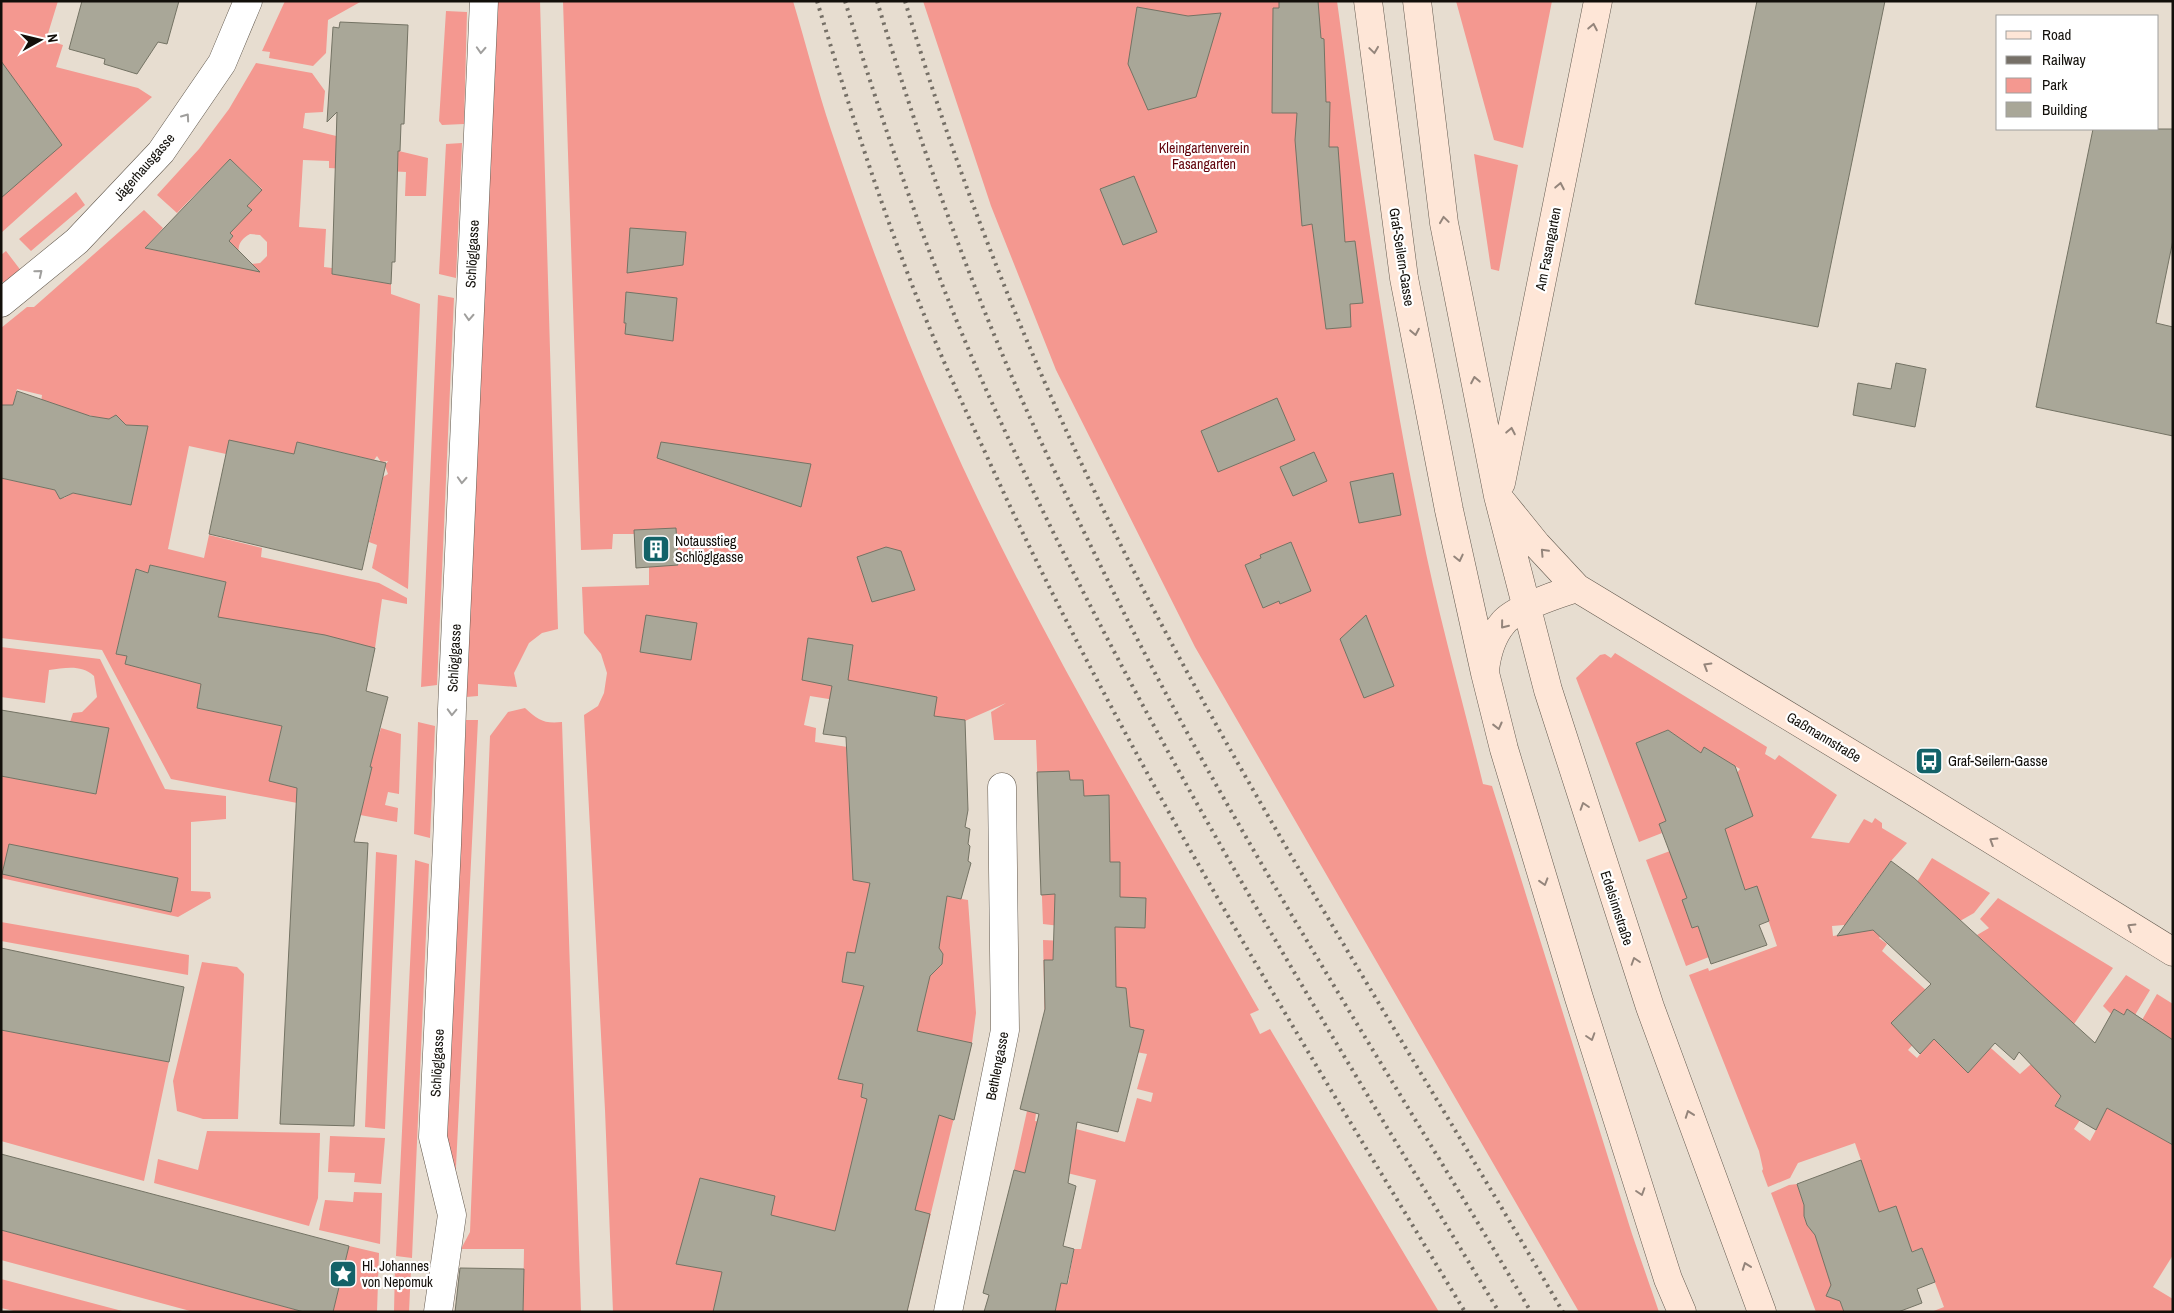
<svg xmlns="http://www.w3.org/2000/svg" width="2174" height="1313" viewBox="0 0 2174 1313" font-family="'Archivo Narrow',sans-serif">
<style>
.green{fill:#f49890;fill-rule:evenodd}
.building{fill:#a9a798;stroke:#747364}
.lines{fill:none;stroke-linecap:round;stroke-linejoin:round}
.street-casing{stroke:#635a4f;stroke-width:29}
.secondary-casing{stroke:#635a4f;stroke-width:29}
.street{stroke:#fff;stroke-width:28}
.secondary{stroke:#fee6d7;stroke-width:28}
.rail{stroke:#767067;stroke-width:4;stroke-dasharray:2.5 5;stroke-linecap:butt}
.oneway{stroke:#94857b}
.oneway2{stroke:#a09f9d}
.labels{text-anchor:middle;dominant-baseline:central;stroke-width:4.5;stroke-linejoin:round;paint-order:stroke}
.park-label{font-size:14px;fill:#61030b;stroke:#fff}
.street-label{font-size:14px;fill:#120f0a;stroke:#fff}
.poi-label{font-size:14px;fill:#120f0a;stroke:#fff;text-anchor:start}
</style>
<rect width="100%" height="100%" fill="#e7ddd0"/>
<path class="green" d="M1,1H58L46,40L63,45L56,67L138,88L152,97L1,233Z
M285,1H362L328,20L326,53L313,66L269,58L270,52L262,51Z
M498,1H540L558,629L542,633L529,643L514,673L517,687L478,684V696L466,697Z
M563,1H793C806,44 817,88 831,130C864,229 901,328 943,423C1032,626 1150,818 1259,1010L1250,1014L1260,1034L1270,1029L1439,1312H1055L1061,1283L1068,1284L1074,1249H1081L1096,1180L1038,1166L1025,1173L1014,1170L1027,1111L1036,1113L1035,1121L1060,1125L1075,1133L1076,1129L1125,1142L1137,1098L1151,1102L1153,1093L1137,1089L1147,1054L1045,1035L1043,940L1085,942V929L1043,924L1036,740H994L991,712L1006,703L965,721L810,696L804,725L816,728L815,742L867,750L849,792L853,880L968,900L976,1013L972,1043L907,1312H613L605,1110L584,715L598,706L604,693L607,673L601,654L584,633L582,587L649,585V567L636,568L634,534H613L612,549L581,550Z
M923,1H1337C1361,176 1384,351 1420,524C1437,611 1462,698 1483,784L1492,786L1632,1234L1659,1312H1579L1195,647L1056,370L991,206Z
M1456,1H1552L1523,148L1494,140Z
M446,11L467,12L464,124L442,125L439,121Z
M256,63L312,73L325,91L323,112L305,113L303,128L428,158L426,196H405L406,172L329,168V161L303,160L299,227L326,229L324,267L332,268V274L391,284V294L420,304L408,589L372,568L377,545L369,542L383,477L388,474L385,466L388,461L381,462L377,456L374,460L297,442L293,459L226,454L189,446L168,549L204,558L209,535L262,548L261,557L379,583L407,598V604L382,599L375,648L216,622L226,582L150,565L148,573L136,570L116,654L127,656L126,664L201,684L197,708L282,726L269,781L363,804L372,767L362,765L369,733L379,735L381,728L401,734L399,794L388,792L385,805L398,808L397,822L171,779L102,650L1,638V478L55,490L59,497L64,498L73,493L131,505L147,427L126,425L114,416L106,421L89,415L88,424L60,410L47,401L41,403L42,395L17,389L13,405H1V328L27,307H34L144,210L163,228L145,248L220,264L235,248L229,241L233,236L230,233L251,210L247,206L262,189L230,159L177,213L157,195L199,149L229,109ZM250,234L260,235L267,242V256L260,263L251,264L239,255C237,245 241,239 250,234Z
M462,143L456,278L439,274L446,144Z
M1474,154L1518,165L1499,271L1491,269Z
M76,192L85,205L31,251L19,239Z
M6,251L22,272L8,284L1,281V255Z
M438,295L454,298L437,685L421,687Z
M1,647L100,659L165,789L226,796V819L191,822V891L210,892L211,898L178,917L1,878V776L96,794L70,722L73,713L82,712L97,697L94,676C81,664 65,668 49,670L45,703L1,697Z
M1615,653L1767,747L1765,754L1775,760L1779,755L1837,795L1811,838L1849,843L1864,819L1872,823L1875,818L1882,823V828L1907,843L1891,861L1853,913L1852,921L1885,931L1879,938L1887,944L1882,951L2020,1074L2049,1048L2082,1060L2055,1105L2080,1120L2074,1129L2090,1141L2096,1130L2090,1127L2136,1051L2142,1020L2157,994L2173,1004V1095L2150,1132L2173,1145V1255L2153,1287L2173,1299V1312H1931L1944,1307L1922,1248L1906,1254L1879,1212L1855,1143L1798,1163L1790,1178L1768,1187L1762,1171L1763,1169L1759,1151L1689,975L1708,968L1709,971L1777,946L1757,887L1745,890L1737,867L1683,900L1692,928L1698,926L1709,957L1686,966L1646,860L1670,851L1715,827L1726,828L1753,816L1737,773L1740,769L1704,748L1701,753L1668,730L1636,743L1666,821L1659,825L1662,833L1639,842L1576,678L1600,655L1605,654L1611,658ZM1844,925L1845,934L1833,936L1832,926ZM1917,1040L1926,1047L1917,1058L1908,1050Z
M525,708C538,720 544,724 562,722L581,1312H523L524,1249H461L470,1232L490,736L508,712Z
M466,720H478L452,1248L441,1249Z
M418,722L435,726L430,838L414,834Z
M376,852L397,855L385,1129L365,1127Z
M1932,858L1990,893L1974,913L1960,921L1915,885Z
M415,860L429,864L412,1258L396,1256Z
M1998,898L2113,968L2074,1024L1977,935L1989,928L1980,919Z
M1,922L189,955L188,975L1,941Z
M202,962L237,967L244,974L238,1119H203L177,1111L173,1081Z
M2126,975L2150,990L2135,1015H2124L2114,1009L2111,1014L2103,1006Z
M1,1030L169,1062L144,1181L1,1141Z
M207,1131L320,1133L318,1198L309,1226L154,1183L158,1159L198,1170Z
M330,1136L385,1138L381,1184L354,1182L355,1173L328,1172Z
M1797,1184L1804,1205V1216L1807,1225L1817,1237L1844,1312H1816L1771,1193L1789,1185Z
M354,1192L382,1193L380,1244L319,1230L325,1200L353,1202Z
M1,1230L304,1312H194L1,1260Z
M349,1246L379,1253L377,1312H333Z
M395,1267L411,1269L409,1312H394Z
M1,1279L126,1312H18L1,1308Z"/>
<path class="building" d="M82,1H179L167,44L158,42L137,74L104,64L105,59L69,49Z
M1279,1H1318L1321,38L1324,39L1326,102H1330L1329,147H1338L1345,242L1355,241L1363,303L1350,304L1351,327L1326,329L1312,224L1302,226L1295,140L1297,113H1272L1273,8H1279Z
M1757,1H1885L1818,327L1695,304Z
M1137,7L1188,16L1221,13L1196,97L1148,110L1128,64Z
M340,22L408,25L404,124H401L400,151H398L395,262H392L391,284L332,274L337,112L327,122L333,27L339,28Z
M1,61L62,145L1,198Z
M2093,129H2173V240L2156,323L2173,327V436L2036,407Z
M230,159L262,190L247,206L252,210L230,233L233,236L229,241L260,272L145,248Z
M1134,176L1157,232L1123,245L1100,189Z
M630,228L686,232L683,265L627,273Z
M626,292L677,298L673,341L625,334L626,323H624Z
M1896,363L1926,369L1915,427L1853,415L1858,383L1891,389Z
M17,391L90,416L109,419L116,415L126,425L148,426L131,505L73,493L60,499L55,490L1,478V405H13Z
M1277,398L1295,440L1218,472L1201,431Z
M229,440L294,454L297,442L386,463L362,570L209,534Z
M661,442L811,464L801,507L657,458Z
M1314,452L1327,481L1293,496L1280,467Z
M1393,473L1401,515L1359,523L1350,482Z
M676,528L678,565L636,568L634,530Z
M1291,542L1311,591L1280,604L1279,601L1263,608L1245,565L1261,558L1260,555Z
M886,547L901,551L915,590L872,602L857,557Z
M150,565L226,582L218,617L325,635L375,648L366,691L388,697L370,767H372L354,842L368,843L354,1126L280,1124L297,788L269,781L282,726L197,708L201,684L125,664L127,656L116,654L136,569L148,573Z
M646,615L697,623L691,660L640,652Z
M1366,615L1394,686L1364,698L1340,639Z
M808,638L853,645L848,680L937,697L934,716L965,720L968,810L965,827L970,829L968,844L970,846L968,861L971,863L961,899L947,896L939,948L943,954L942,964L930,976L917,1031L972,1043L954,1120L939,1115L915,1210L930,1214L907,1312H713L722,1272L676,1264L700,1178L775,1196L771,1215L835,1231L867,1099L861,1097L863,1084L838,1079L864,986L842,982L847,952L855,953L870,883L853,880L846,737L823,734L832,686L802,680Z
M1,710L109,728L96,794L1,776Z
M1668,730L1701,753L1704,747L1735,766L1753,816L1725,829L1745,890L1757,886L1769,921L1759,925L1767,945L1711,964L1698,926L1692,928L1682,900L1687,898L1659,824L1666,821L1636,743Z
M1069,771L1070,780H1083L1084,796L1109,795L1110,862H1120V897L1146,898L1145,928L1115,927L1116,987L1126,988L1130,1027L1144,1030L1118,1132L1077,1122L1068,1183L1076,1186L1063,1246L1074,1249L1067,1284L1061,1283L1055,1312H984L989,1295L983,1293L1014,1170L1025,1173L1039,1114L1020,1109L1045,1009L1044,960H1053L1055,894L1041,895L1037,772Z
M9,844L178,878L171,912L2,874Z
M1891,861L1914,878L2095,1043L2114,1009L2124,1015L2127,1009L2173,1040V1145L2107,1108L2096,1130L2055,1106L2061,1096L2019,1052L2014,1060L1995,1043L1968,1073L1934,1039L1920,1054L1891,1023L1931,984L1873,930L1837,936Z
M1,948L184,987L169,1062L1,1030Z
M1,1154L349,1246L333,1312H304L1,1230Z
M1861,1160L1879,1212L1896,1206L1912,1252L1922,1248L1935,1282L1917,1289L1922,1303L1898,1312H1844L1840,1301L1826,1296L1831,1285L1815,1235L1807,1225L1804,1216V1205L1797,1184Z
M460,1268L524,1269L523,1312H455Z"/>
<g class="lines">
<g class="street-casing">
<path id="street" d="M1,303L77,241L161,152L222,63L248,1
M438,1312L452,1215L433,1137L447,845L452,709L484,1
M948,1312L1005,1030L1002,787"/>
</g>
<g class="secondary-casing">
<path id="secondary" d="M1368,1L1404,278L1449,510L1485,673L1504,749L1579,998L1668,1279L1682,1312
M1417,1L1444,223L1498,496L1548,690L1650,1007L1762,1312
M1501,483L1598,1
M1503,503L1537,545L1577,588L1911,790L2173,952
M1485,670C1487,653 1492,636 1503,623C1515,608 1558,594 1577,588"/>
</g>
<use href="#street" class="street"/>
<use href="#secondary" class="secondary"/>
<path class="rail" d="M817,1C847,100 878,198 916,295C937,347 960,399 984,450C1120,750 1295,1030 1465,1312
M845,1C884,128 927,255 980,376C1125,703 1314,1007 1499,1312
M877,1C913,121 954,240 1003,356C1041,446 1085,535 1129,623C1250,860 1396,1083 1531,1312
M905,1C968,213 1054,420 1157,616C1283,854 1428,1080 1563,1312"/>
</g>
<defs><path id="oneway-chevron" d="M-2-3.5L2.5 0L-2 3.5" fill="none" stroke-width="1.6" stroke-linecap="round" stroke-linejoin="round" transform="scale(1.25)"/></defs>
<g class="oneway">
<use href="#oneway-chevron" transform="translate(1593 27) rotate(-79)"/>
<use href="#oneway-chevron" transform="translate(1374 50) rotate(82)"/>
<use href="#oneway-chevron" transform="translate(1560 186) rotate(-79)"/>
<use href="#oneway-chevron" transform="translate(1444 220) rotate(-98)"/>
<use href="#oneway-chevron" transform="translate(1415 332) rotate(79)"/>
<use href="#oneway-chevron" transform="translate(1475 380) rotate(-101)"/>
<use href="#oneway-chevron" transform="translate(1511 431) rotate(-79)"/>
<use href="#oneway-chevron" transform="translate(1544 552) rotate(-133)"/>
<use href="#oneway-chevron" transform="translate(1459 558) rotate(77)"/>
<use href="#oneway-chevron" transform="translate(1504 625) rotate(129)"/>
<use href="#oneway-chevron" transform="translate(1707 666) rotate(-149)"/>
<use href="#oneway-chevron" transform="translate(1498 726) rotate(76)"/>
<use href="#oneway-chevron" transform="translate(1584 806) rotate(-108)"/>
<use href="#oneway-chevron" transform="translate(1993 841) rotate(-148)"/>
<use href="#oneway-chevron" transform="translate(1544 882) rotate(73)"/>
<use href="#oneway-chevron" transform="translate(2131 927) rotate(-148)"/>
<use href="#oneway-chevron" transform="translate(1635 961) rotate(-108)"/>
<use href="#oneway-chevron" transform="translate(1591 1037) rotate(72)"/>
<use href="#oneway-chevron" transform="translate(1689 1114) rotate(-110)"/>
<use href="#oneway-chevron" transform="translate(1641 1192) rotate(72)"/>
<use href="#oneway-chevron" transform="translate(1746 1266) rotate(-110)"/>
</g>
<g class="oneway2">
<use href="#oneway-chevron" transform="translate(481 50) rotate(93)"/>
<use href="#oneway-chevron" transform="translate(186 117) rotate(-55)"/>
<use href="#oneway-chevron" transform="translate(39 273) rotate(-39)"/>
<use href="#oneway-chevron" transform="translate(469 317) rotate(93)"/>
<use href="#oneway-chevron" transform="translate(462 480) rotate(93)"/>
<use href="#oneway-chevron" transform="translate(452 712) rotate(92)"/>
</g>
<defs>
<g id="building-square" transform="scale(1.4375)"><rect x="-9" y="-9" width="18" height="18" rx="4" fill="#126268" stroke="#fff"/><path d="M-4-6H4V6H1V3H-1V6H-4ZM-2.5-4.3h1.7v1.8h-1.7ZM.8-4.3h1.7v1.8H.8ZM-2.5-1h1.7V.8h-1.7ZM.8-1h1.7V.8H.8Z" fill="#fff"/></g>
<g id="bus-square" transform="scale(1.4375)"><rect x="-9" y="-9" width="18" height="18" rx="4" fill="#126268" stroke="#fff"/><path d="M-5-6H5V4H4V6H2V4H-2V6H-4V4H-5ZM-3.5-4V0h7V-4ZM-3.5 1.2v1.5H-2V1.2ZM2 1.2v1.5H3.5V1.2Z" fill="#fff"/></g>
<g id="sight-square" transform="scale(1.4375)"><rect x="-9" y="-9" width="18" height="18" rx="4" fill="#126268" stroke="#fff"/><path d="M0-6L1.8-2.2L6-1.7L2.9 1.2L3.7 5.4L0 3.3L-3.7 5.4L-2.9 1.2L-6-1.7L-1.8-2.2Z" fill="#fff"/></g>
</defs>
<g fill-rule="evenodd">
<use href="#building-square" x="656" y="549"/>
<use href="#bus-square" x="1929" y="761"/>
<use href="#sight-square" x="343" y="1274"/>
</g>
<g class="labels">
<g class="park-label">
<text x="1204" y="148">Kleingartenverein<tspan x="1204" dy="16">Fasangarten</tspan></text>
</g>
<g class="street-label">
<text transform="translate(144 167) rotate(-49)">Jägerhausgasse</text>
<text transform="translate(1548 249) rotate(-79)">Am Fasangarten</text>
<text transform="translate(472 254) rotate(-87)">Schlöglgasse</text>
<text transform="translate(1402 257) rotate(81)">Graf-Seilern-Gasse</text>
<text transform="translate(454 658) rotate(-87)">Schlöglgasse</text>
<text transform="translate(1824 737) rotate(31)">Gaßmannstraße</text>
<text transform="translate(1617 908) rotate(72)">Edelsinnstraße</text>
<text transform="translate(437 1063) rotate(-87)">Schlöglgasse</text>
<text transform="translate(997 1066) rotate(-79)">Bethlengasse</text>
</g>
<g class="poi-label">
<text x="675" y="541">Notausstieg<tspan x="675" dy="16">Schlöglgasse</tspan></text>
<text x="1948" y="761">Graf-Seilern-Gasse</text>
<text x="362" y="1266">Hl. Johannes<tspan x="362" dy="16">von Nepomuk</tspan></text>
</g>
</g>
<rect width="2174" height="1313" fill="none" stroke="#120f0a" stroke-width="5"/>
<rect x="1996" y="15" width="162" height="115" fill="#ffffff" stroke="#a09f9d"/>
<rect x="2006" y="31" width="25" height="8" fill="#fee6d7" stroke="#a09f9d"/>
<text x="2042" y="40" font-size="15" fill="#120f0a">Road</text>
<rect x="2006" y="56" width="25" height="8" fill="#767067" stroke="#a09f9d"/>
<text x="2042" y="65" font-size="15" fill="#120f0a">Railway</text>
<rect x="2006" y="78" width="25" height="15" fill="#f49890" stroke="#a09f9d"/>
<text x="2042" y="90" font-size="15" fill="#120f0a">Park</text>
<rect x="2006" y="102" width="25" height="15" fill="#a9a798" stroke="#a09f9d"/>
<text x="2042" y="115" font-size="15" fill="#120f0a">Building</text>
<g transform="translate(40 40) rotate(82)" stroke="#ffffff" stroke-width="4" paint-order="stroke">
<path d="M0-4L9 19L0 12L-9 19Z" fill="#120f0a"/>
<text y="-8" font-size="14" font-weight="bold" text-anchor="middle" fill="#120f0a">N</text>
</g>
</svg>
